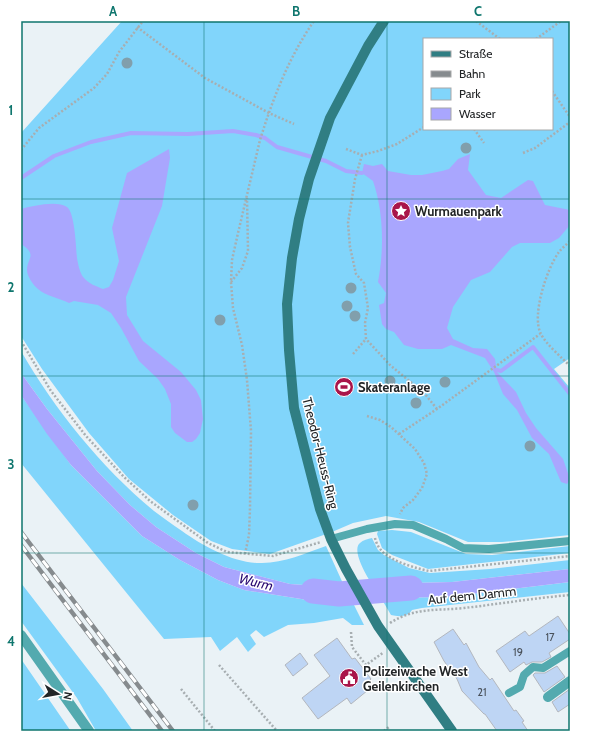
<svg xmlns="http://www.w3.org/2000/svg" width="591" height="752" viewBox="0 0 591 752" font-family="Cabin,sans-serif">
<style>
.green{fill:#81d5fb;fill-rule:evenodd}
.water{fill:#a9a6fe}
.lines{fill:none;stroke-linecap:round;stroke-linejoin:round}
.stream{stroke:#a9a6fe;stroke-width:4}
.river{stroke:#a9a6fe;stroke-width:25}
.building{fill:#bed5f4;stroke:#b3b7be}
.path{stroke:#a7aeb1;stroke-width:2.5;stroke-dasharray:2 2;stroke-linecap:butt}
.service{stroke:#53aaaf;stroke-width:8}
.minor{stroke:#53aaaf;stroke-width:10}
.secondary{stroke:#307e83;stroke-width:10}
.rail-casing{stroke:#868b8e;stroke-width:4.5}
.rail{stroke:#fff;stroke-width:3;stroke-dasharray:9;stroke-linecap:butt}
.tree{fill:#819fac}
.grid{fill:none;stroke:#0f766e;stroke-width:1;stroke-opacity:0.55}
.labels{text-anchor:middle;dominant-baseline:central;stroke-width:3;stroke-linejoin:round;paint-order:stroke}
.number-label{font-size:11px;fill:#49515a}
.poi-label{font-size:13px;font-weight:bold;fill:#222527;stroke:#fff;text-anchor:start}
.street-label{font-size:13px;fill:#222527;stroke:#fff}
.water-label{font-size:14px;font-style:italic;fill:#290971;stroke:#fff}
.neatline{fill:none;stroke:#0f766e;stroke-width:1.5}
.grid-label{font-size:13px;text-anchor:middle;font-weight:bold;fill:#0f766e}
</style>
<rect width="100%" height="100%" fill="#eaf2f6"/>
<path class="green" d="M122,21H570V358L554,369L570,388V535L502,542H468L419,522L386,516L353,523L332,532L270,554L232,549L211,541L173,515L129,479L89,433L42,369L21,336V133ZM424,39H552V129H424Z
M21,351C54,409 102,468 154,511C163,518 172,524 182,531C203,546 235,564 262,563C284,563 306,553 326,546L345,588L290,584L224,567L196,553L156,527L130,505L97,471L47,409L21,373Z
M21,395L71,465L142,536L180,560L218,580L244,590L320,602L353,603L364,625H352L343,618L314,623L288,625L264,637L256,630L250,635L256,644L248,652L237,637L220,651L211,637L164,639L21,463Z
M392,530L411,532L466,554L492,555L570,546V553L428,569L392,555L382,548L377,534L378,531Z
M372,538L378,550L384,555L409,568L430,573L490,569L570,560V569L452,582L372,584C367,577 351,550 360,543C363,540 368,539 372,538Z
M570,582V592L422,608L412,610C408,617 399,617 391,615L381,598L446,597Z
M21,583L103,689L133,731H96L77,698L21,621Z
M21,659L70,730L71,731H21Z"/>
<path class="water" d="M169,149L170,158L162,206L126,297L127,315L143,341L181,372L196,390L201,400L203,419L200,433L196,439L192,442H187L175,433L171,427V404L165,389L158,379L139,361L121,328L111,313L98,305L74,301L69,303C59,298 46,296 38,289C33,285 27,276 27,270C27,258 38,255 21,244V209C32,206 57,200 67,207C75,213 76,248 77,258C78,264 80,274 84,278C89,284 96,286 103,289L109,287L113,280L119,261L112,228L127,173Z
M470,154L468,170L486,195L501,198L528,180L533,181L545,205L570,210V225L559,238L550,243H520L512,247L490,272L471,280L453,307L447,328L453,339L473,348L487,349L495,359L497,372L516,392L526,413L536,428L563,459L570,479L567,484L561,482L549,454L532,438L517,410L503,394L494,372L485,358L451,345L442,349H418L404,345L394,332L386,329L382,324L379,305L384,303L386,293L378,282C384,250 384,213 373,181L362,173L364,164L373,166L382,164L388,171L411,175H422L442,171L449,169L458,159Z
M21,373L47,409L97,471L130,505L156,527L196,553L224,567L290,584L345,588L353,603L320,602L244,590L218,580L180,560L142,536L71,465L47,434L21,395Z
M570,569V582L446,597L381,598L372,584L452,582Z"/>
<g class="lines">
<path class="stream" d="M21,178L54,156L91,142L131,133L188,134L233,131L256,135L265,138L277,147L326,161L346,171L362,173
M497,370L501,371L533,347L570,394"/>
<path class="river" d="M313,591L339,594L411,588"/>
</g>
<path class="building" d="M558,616L570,634V639L549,653L551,657L542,662H532L526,665L524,662L510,672L496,651L525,631L529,636Z
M453,629L464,645L466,643L479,667L490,680L492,678L514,711L516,710L524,721L522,722L528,731H497L485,714H484L462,691L457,679L444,661L434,642Z
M337,638L352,659L355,658L371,679L369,681L373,686L351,704L347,698L318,719L302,698L330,676L314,655Z
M300,653L308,664L293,676L285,665Z
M557,666L565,677L544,692L533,675L535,673H545Z
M570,689V704L558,712L552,702Z"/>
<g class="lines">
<path class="path" d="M476,21L500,39
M137,27L205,78L269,113L294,124
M536,39L561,21
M552,91L570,117
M474,129L484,143
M346,149L362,155L378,151L397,144L424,127
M21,150L39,128L94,88L107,74L119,52L143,21
M523,153L535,148L570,122
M362,155L355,179L348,223L350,247L356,274L364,283L368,308L365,323L366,339L390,365L425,394L437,409
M570,241C566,245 562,248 559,252C547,268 531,316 541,334C545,343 563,359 570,366
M231,282L242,268L248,251L247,198
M21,341L51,391L86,436L124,477L150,501L208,543L227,552L273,556L321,542
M353,354L366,339
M367,416L380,420L391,427L415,449L424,463L427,474L422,488L413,500L403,508L400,514
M399,434L437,409L540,334
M375,538C376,542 378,547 381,550C390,561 415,568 429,571L570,556
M245,554L249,535L250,508L251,431L247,380L242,345L233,308L231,282L232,260L238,233L260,140C273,98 289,57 314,21
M390,623C415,607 436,611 464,608C499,604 535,598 570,595
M351,632L352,647L366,665L384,652
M219,665L277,731
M181,689L215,731
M384,731L389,727"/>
<path class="service" d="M331,539L367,529L395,524L413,525L446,539L463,548L489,549L570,541
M509,693L520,687L524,675L533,667L543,668L570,651"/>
<path class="minor" d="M21,635L89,731
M548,697L570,681"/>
<path class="secondary" d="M384,21L368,46L330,118L309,179L299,219L292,258L287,304L289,350L294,408L320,509L331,539L346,569L378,626L452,731"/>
<g class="rail-casing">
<path id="rail" d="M21,532L173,731
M21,545L162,731"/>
</g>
<use href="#rail" class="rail"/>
</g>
<g class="tree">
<circle cx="127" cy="63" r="5.5"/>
<circle cx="466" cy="148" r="5.5"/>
<circle cx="351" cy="288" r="5.5"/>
<circle cx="347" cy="306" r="5.5"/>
<circle cx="355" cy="316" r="5.5"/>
<circle cx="220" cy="320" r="5.5"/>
<circle cx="390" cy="381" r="5.5"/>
<circle cx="445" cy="382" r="5.5"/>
<circle cx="416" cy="403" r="5.5"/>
<circle cx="530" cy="446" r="5.5"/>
<circle cx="193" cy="505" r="5.5"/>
</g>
<path class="grid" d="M204,21V731M387,21V731M21,199H570M21,376H570M21,553H570"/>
<defs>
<g id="sight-disc" transform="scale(1)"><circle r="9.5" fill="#a9154a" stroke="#fff"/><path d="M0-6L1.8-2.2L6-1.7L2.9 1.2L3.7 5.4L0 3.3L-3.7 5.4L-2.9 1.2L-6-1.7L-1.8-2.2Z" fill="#fff"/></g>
<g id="stadium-disc" transform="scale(1)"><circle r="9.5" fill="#a9154a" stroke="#fff"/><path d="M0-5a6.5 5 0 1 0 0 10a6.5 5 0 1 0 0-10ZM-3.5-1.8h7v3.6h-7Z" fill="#fff"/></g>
<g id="civic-disc" transform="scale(1)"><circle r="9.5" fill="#a9154a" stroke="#fff"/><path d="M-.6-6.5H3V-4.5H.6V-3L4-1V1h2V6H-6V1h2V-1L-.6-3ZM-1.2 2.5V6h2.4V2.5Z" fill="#fff"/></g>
</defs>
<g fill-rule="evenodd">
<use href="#sight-disc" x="401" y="211"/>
<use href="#stadium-disc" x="344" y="387"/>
<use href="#civic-disc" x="349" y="678"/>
</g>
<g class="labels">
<g class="number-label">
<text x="550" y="637">17</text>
<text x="518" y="652">19</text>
<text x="482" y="692">21</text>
</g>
<g class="poi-label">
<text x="415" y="211">Wurmauenpark</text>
<text x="358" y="387">Skateranlage</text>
<text x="363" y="671">Polizeiwache West<tspan x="363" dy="15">Geilenkirchen</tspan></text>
</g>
<g class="street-label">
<text transform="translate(321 453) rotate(76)">Theodor-Heuss-Ring</text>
<text transform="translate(472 595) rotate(-6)">Auf dem Damm</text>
</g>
<g class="water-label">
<text transform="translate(256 582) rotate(14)">Wurm</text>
</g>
</g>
<rect width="591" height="752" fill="none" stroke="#ffffff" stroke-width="44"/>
<rect x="423" y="38" width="130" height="92" fill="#ffffff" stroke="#a7a8a9"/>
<rect x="431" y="51" width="20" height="6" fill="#307e83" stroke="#a7a8a9"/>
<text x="459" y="58" font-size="12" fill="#222527">Straße</text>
<rect x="431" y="71" width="20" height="6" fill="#868b8e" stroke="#a7a8a9"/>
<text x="459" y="78" font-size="12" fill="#222527">Bahn</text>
<rect x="431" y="88" width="20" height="12" fill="#81d5fb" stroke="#a7a8a9"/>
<text x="459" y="98" font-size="12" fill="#222527">Park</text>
<rect x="431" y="108" width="20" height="12" fill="#a9a6fe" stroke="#a7a8a9"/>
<text x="459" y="118" font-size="12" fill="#222527">Wasser</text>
<g transform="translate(58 694) rotate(101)" stroke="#ffffff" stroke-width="3" paint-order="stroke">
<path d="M0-3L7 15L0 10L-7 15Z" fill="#222527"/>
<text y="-6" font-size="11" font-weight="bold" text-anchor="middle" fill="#222527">N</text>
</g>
<rect x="22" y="22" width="547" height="708" class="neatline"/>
<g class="grid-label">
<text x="113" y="16">A</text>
<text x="296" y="16">B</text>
<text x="478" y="16">C</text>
<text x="11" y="115">1</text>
<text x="11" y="292">2</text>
<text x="11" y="469">3</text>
<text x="11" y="646">4</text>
</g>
</svg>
